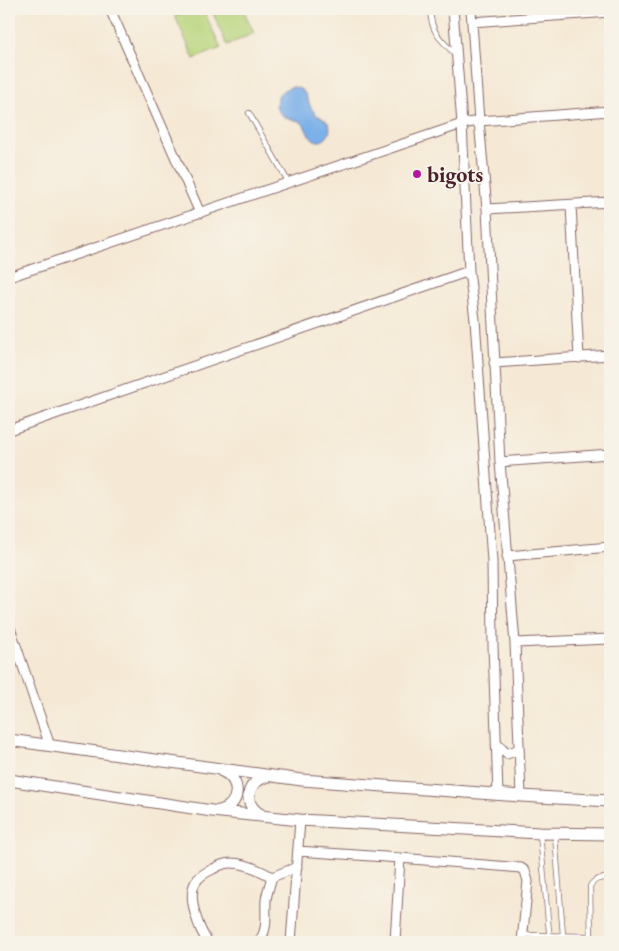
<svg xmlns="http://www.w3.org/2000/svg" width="619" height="951" viewBox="0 0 619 951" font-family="'EB Garamond',serif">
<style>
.green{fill:#b7d47a;stroke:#807a52}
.water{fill:#7bb0e9;stroke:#62688a}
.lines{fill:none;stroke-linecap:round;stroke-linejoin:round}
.service-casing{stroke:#866666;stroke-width:6}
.minor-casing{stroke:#866666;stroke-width:11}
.tertiary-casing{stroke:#866666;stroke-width:13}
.service{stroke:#fff;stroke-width:4.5}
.minor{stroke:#fff;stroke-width:9}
.tertiary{stroke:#fff;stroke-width:11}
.poi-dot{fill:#b5179e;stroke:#f7f3e8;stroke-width:2}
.labels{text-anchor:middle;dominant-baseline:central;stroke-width:4;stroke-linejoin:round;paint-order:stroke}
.poi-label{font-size:22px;font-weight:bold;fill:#4a1f2b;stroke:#f7f3e8;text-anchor:start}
</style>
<rect width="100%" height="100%" fill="#f7f3e8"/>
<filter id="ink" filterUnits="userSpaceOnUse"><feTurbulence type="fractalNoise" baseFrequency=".02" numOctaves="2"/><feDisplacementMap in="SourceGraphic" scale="10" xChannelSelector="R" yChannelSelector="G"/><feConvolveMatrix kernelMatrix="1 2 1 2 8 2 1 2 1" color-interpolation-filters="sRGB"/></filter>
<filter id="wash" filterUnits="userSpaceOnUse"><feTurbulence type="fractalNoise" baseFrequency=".0096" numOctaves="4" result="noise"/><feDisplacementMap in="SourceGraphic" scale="20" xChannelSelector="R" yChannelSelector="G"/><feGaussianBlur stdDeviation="1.12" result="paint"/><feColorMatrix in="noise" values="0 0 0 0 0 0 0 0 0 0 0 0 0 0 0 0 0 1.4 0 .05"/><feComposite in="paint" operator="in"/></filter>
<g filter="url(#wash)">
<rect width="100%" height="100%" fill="#f5e9d5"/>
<path class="green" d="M192,9H203L221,48L194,59L175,16Z
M211,9H243L254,33L227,45Z"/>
<path class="water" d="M292,87C309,88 305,101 314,112C318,117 325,118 329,124C333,134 322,147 312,138C306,134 307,127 301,122C296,119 291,120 286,118C270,109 275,90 292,87Z"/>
</g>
<g filter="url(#ink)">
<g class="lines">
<g class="service-casing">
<path id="service" d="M430,9C431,32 439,38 455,54
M249,113L289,183
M540,834L550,942
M555,835L563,935
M523,935L590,936
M591,942L590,886C595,878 601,878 610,878"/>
</g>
<g class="minor-casing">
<path id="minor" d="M110,9L200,213
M453,9L462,124L469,271L475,320L492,561L493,645L498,795
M471,9L479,121L487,209L500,462L515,643L521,796
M472,22L610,12
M571,205L579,358
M487,209L610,202
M9,277L462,124L479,121L610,111
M494,363L610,355
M9,430L469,271
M500,462L610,454
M507,556L610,547
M9,625L50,746
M515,643L610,639
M497,744L507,754L519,749
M298,851L400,858
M272,877L297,867
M208,942C199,930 187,898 195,883C199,876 206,872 213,869C218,866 225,863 231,863C245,863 260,870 272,877C270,884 267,892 266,900C265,914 269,931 258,942
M291,942L300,820
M395,942L400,858L521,868L525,871L528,881L522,942"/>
</g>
<g class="tertiary-casing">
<path id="tertiary" d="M9,740L302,780L521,796L610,801
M9,780L212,811L300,820L540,833L610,834
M219,811C241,806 242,779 222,771
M263,816C241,805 246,782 268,776"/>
</g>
<use href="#service" class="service"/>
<use href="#minor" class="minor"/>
<use href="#tertiary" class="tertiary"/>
</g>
</g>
<circle class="poi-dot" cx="417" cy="174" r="5"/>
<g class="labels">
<g class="poi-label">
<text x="427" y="174">bigots</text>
</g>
</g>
<rect width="619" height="951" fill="none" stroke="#f7f3e8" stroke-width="30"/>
</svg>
